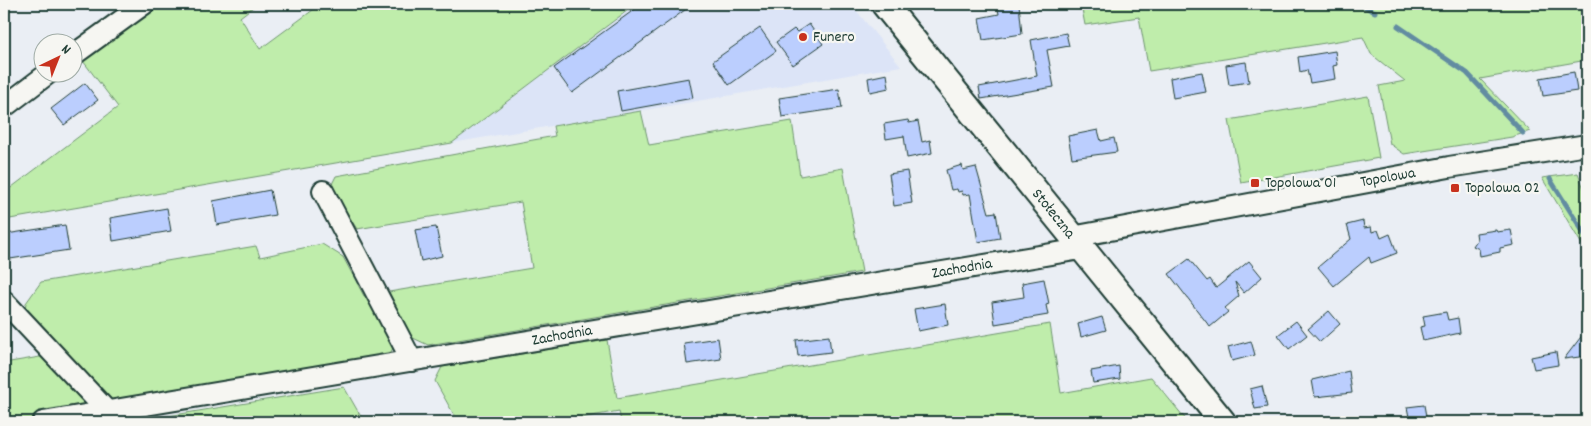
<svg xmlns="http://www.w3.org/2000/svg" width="1591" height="426" viewBox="0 0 1591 426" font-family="Dekko,sans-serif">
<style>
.built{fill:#dce4f7}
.green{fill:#bfedab;stroke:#6f9570}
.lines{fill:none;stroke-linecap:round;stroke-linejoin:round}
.stream{stroke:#628ca1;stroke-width:5}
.building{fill:#bbcefe;stroke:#1f3d34}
.minor-casing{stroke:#1f3d34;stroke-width:24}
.major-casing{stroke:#1f3d34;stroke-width:29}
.minor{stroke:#f6f6f2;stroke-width:20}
.major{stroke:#f6f6f2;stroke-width:25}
.poi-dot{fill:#c8321e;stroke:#f6f6f2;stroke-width:2}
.labels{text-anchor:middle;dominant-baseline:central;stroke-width:4.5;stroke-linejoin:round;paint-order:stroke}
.poi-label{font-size:16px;fill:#1f3d34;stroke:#f6f6f2;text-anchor:start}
.street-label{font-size:16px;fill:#1f3d34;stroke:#f6f6f2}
</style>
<rect width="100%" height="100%" fill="#eaeef4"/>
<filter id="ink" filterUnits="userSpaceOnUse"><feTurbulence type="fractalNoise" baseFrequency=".02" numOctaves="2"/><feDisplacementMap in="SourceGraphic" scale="10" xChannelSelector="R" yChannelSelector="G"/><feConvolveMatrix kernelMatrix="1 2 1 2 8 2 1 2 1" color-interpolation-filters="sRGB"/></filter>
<g filter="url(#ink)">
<path class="built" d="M637,4H851L901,66L452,143Z"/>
<path class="green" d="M162,4H257L240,17L260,49L321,4H436L439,8L444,4H629L632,7L452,143L4,220V193L118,107L83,61Z
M1081,4H1587V60L1480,79L1530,131L1512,137L1404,154L1390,144L1379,86L1405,81L1371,54L1363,37L1149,71L1139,17L1085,25Z
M1368,96L1379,158L1241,183L1229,120Z
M641,111L649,145L792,121L800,176L843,168L862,272L428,345L411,337L389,292L532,268L521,202L357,229L330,188L336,176L555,136L553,126Z
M1578,173L1587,196V253L1542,178Z
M322,244L343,257L364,296L371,295L395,344L390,354L116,401L106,399L24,314L26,303L41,282L256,246L260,257Z
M1050,324L1061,393L1151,377L1188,422H621L619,411L559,422H458L435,381L442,367L607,340L617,398Z
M46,356L90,401L85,411L18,422H4V363Z
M344,387L364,422H154L156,418Z"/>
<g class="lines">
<path class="stream" d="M1360,4L1375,12
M1398,26L1467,73L1523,133
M1550,179L1587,238"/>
</g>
<path class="building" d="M642,4H693L572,93L554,68Z
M997,4H1019L1022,34L983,40L979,18L999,14Z
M809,24L823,44L793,65L776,42L794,29L797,32Z
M760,28L776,51L729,85L713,61Z
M1066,33L1069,46L1047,50L1054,87L981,99L979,87L1037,76L1031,40Z
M1335,51L1337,65L1333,66L1335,79L1310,83L1307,70L1300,72L1298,57Z
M1246,62L1249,82L1229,85L1226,65Z
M1202,72L1206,92L1173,98L1170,78Z
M1574,72L1577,91L1543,96L1540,78Z
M887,74L889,88L870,92L868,78Z
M689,78L693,98L621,111L617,91Z
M85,83L98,100L64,125L51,109Z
M839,89L842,108L782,117L779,98Z
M908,120L909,123L918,121L922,142L930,140L932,153L907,158L904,136L886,139L884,124Z
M1098,130L1101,141L1114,138L1117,152L1072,158L1068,136Z
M962,165L963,170L976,167L989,213L996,212L1000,238L978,242L970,194L963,195L962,191L958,192L957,189L951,190L946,170Z
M907,171L912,203L894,206L889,174Z
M270,190L275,215L217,225L213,201Z
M167,208L171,231L113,241L110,218Z
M1363,221L1364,228L1371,227L1372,232L1378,230L1381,238L1390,234L1397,253L1371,263L1369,257L1334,286L1318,267L1351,239L1347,225Z
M65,225L69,250L10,259L6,234Z
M436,227L442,256L421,261L415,230Z
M1496,230L1497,232L1511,230L1514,245L1500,248V252L1480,256L1479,249L1473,246L1477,240L1476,233Z
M1189,259L1207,281L1210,279L1216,288L1249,261L1262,277L1244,293L1235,282L1239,296L1225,308L1228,312L1210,327L1169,274Z
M1044,279L1049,304L1046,305L1048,315L995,324L992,302L1024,297L1022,283Z
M945,304L948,325L918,331L914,309Z
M1329,311L1340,324L1320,342L1308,329Z
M1446,312L1448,320L1458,318L1460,333L1423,341L1420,327L1425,326L1423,316Z
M1102,317L1106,330L1081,337L1078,324Z
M1296,321L1307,335L1289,349L1278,335Z
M1587,329V356L1564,359Z
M829,336L831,352L798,356L796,340Z
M718,338L721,359L687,364L684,343Z
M1251,341L1255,355L1232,361L1228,347Z
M1556,352L1558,365L1534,369L1531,357Z
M1119,366L1120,379L1093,383L1091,371Z
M1349,371L1352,393L1315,397L1312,380Z
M1262,386L1267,407L1255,409L1250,389Z
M1424,405L1427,422H1410L1407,407Z"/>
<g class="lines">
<g class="minor-casing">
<path id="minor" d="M72,56L144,4
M4,107L50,72
M323,191L412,361
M1072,237L1449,167L1587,145
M4,301L107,411
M43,422L1081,249"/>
</g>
<g class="major-casing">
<path id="major" d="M884,4L1223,422"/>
</g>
<use href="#minor" class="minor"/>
<use href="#major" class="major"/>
</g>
</g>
<g class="poi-dot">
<circle cx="803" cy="37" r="5"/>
<rect x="1250" y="178" width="10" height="10" rx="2.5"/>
<rect x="1450" y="183" width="10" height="10" rx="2.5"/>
</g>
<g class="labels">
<g class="poi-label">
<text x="813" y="37">Funero</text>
<text x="1265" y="183">Topolowa 01</text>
<text x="1465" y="188">Topolowa 02</text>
</g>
<g class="street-label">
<text transform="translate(1388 178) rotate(-10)">Topolowa</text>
<text transform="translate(1053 214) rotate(51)">Stołeczna</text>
<text transform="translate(962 269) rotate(-10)">Zachodnia</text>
<text transform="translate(562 336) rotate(-10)">Zachodnia</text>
</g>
</g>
<rect width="1591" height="426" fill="none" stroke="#f6f6f2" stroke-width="20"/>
<rect x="10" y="10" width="1571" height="406" fill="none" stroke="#1f3d34" stroke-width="2" filter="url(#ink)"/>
<g transform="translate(58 58) rotate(43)"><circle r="24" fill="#f6f6f2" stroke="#a0aca6"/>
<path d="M0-4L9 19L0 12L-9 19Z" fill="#c8321e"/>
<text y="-8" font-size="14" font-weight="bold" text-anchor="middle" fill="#1f3d34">N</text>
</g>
</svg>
